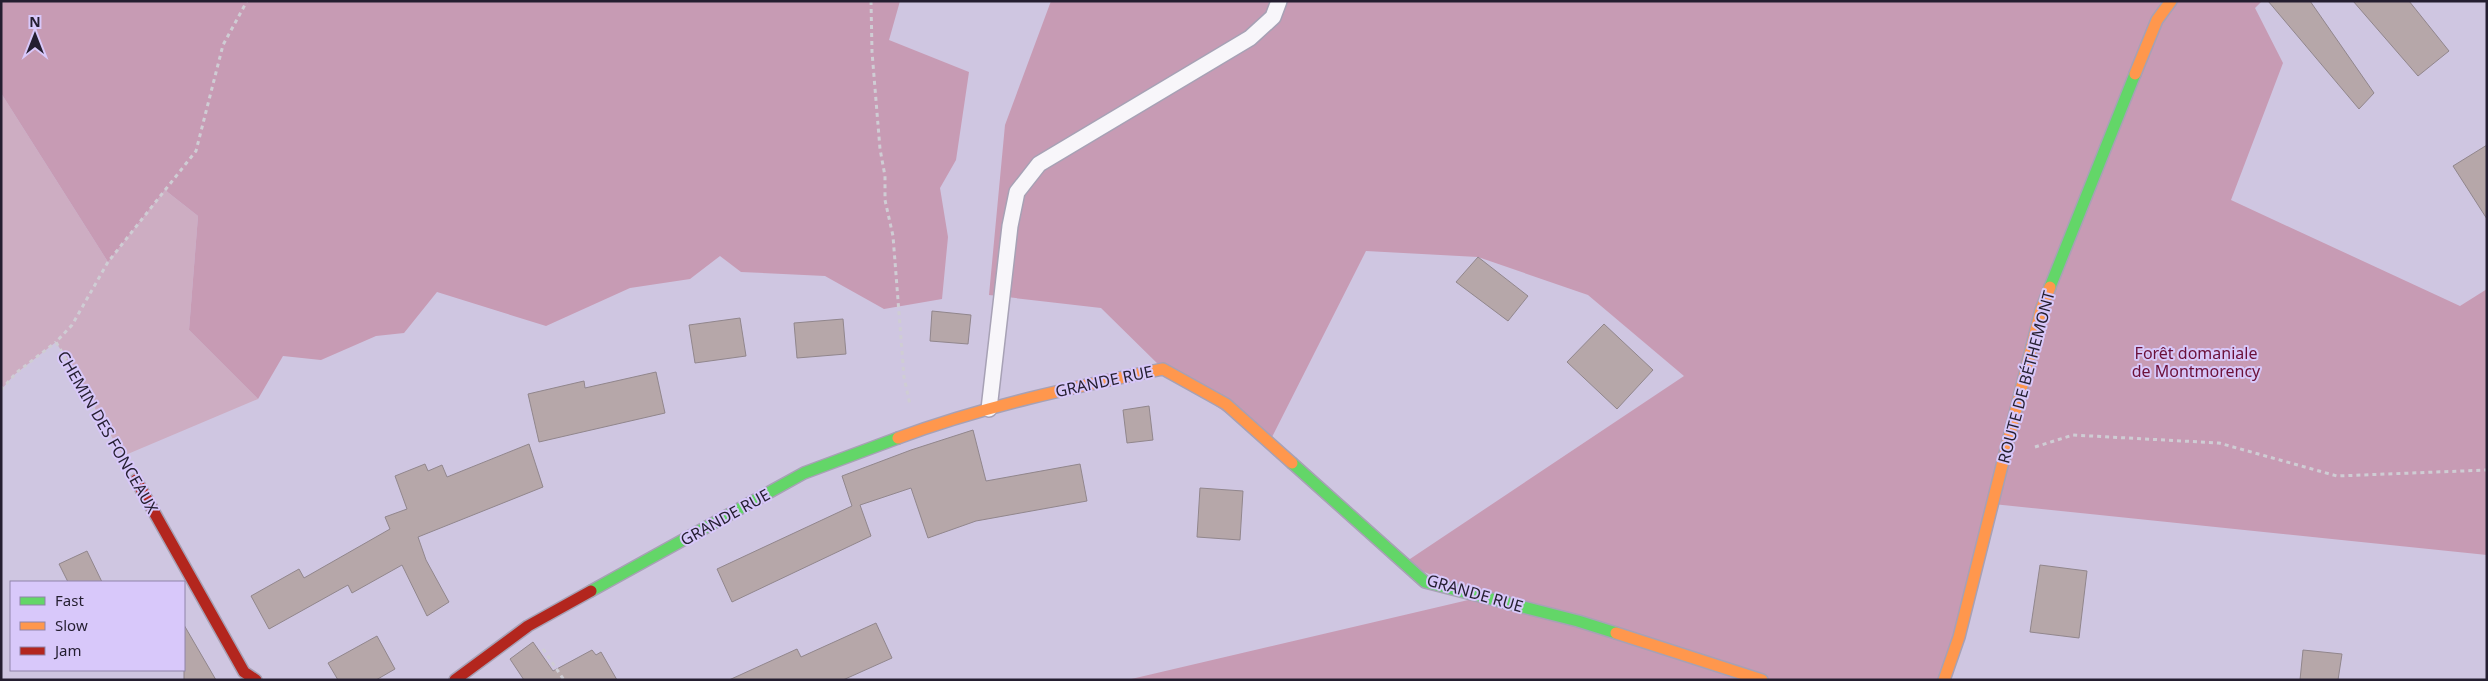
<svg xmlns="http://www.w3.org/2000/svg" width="2488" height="681" viewBox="0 0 2488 681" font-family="'Noto Sans',sans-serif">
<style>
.green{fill:#cdadc2}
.forest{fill:#c79bb4}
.building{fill:#b6a7a9;stroke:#91868c}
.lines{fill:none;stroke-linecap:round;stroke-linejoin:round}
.lane-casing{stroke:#a7a1b5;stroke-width:18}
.fast-casing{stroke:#a7a1b5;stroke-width:14}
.slow-casing{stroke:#a7a1b5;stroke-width:14}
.jam-casing{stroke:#a7a1b5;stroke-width:14}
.path{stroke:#cfcdd4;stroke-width:3;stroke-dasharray:4 4;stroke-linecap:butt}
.lane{stroke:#f8f6fa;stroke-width:15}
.fast{stroke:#63d668;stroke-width:11}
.slow{stroke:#ff974d;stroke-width:11}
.jam{stroke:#b3261e;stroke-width:11}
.labels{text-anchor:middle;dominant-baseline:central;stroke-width:4;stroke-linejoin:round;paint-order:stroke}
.park-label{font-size:16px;fill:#6b1039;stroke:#d8c8fa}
.street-label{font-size:16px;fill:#241e30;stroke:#d8c8fa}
</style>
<rect width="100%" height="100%" fill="#cfc6e1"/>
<path class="green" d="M1,93L108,262L165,190L198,216L189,330L258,399L123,456L56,342L14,375L1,390Z"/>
<path class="forest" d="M1,1H900L889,40L969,72L956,160L940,188L948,237L942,299L884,309L825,276L741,272L720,256L690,279L630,288L546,326L437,292L404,333L376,336L321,360L283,356L258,399L189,330L198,216L165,190L108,262L1,93Z
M1051,1H2262L2255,8L2283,63L2231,200L2460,306L2487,289V555L1993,504L1942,680H1127L1481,597L1404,563L1684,376L1588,295L1478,257L1366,251L1269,443L1163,369L1101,308L989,295L1005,125Z"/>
<path class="building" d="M2268,1H2310L2374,93L2359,109Z
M2353,1H2409L2449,51L2418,76Z
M2487,145V219L2453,166Z
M1478,257L1528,296L1508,321L1456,282Z
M932,311L971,315L968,344L930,341Z
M740,318L746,356L695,363L689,325Z
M843,319L846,354L797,358L794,323Z
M1604,324L1653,370L1617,409L1567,362Z
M656,372L665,413L539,442L528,394L584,381L585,388Z
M1149,406L1153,440L1127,443L1123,410Z
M973,430L986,481L1080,464L1087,501L976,521L928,538L911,488L860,505L871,536L732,602L717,569L852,506L842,476L911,450Z
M529,444L543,487L418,537L426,560L449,602L427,616L402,565L352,593L348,585L269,629L251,596L299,569L304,578L390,529L385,517L407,509L395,476L425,464L428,471L442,465L447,477Z
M1200,488L1243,491L1240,540L1197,537Z
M87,551L102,582H68L59,564Z
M2040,565L2087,571L2079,638L2030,632Z
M876,623L892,658L843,680H729L797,649L801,657Z
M184,625L216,680H184Z
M377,636L395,669L376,680H338L328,663Z
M533,642L553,671L592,650L596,655L601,652L617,680H524L510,659Z
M2303,650L2342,654L2338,680H2300Z"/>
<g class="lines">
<g class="lane-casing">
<path id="lane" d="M989,409L1010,226L1017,192L1039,164L1250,38L1273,17L1279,1"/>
</g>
<g class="fast-casing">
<path id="fast" d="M2050,287L2135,74
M1292,463L1425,582L1578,621L1616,633
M591,591L804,473L898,438"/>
</g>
<g class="slow-casing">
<path id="slow" d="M2135,74L2157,20L2171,1
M898,438C984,406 1074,387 1163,369L1226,404L1292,463
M1616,633L1762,680
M1944,680L1959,637L2041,310L2050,287"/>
</g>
<g class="jam-casing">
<path id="jam" d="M136,480L244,672L256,680
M455,680L528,626L591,591"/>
</g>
<path class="path" d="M871,1L872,52L880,149L885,176V200L893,236L904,377L910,405
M1,390L16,373L56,342
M2035,447L2073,435L2219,443L2337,476L2487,470
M123,456L56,342L72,325L108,262L196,151L223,45L247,1
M543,649L564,680"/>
<use href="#lane" class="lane"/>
<use href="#fast" class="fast"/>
<use href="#slow" class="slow"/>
<use href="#jam" class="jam"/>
</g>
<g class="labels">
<g class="park-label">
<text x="2196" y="353">Forêt domaniale<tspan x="2196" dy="18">de Montmorency</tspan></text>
</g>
<g class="street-label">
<text transform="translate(2026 377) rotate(-75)">ROUTE DE BÉTHEMONT</text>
<text transform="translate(1104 381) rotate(-12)">GRANDE RUE</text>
<text transform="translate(108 432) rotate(60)">CHEMIN DES FONCEAUX</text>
<text transform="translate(725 517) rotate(-29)">GRANDE RUE</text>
<text transform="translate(1475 593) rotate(16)">GRANDE RUE</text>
</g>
</g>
<rect width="2488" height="681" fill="none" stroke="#241e30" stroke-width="5"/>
<rect x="10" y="581" width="175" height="90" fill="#d8c8fa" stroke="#9084a9"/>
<rect x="20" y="597" width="25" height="8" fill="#63d668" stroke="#9084a9"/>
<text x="55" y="606" font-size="15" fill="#241e30">Fast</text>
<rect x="20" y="622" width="25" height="8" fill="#ff974d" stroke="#9084a9"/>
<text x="55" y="631" font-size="15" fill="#241e30">Slow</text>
<rect x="20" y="647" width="25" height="8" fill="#b3261e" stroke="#9084a9"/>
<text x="55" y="656" font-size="15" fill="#241e30">Jam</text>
<g transform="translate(35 35)" stroke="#d8c8fa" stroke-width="4" paint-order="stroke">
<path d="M0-4L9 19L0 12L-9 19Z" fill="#241e30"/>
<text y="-8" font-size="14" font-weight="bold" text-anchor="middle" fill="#241e30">N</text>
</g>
</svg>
